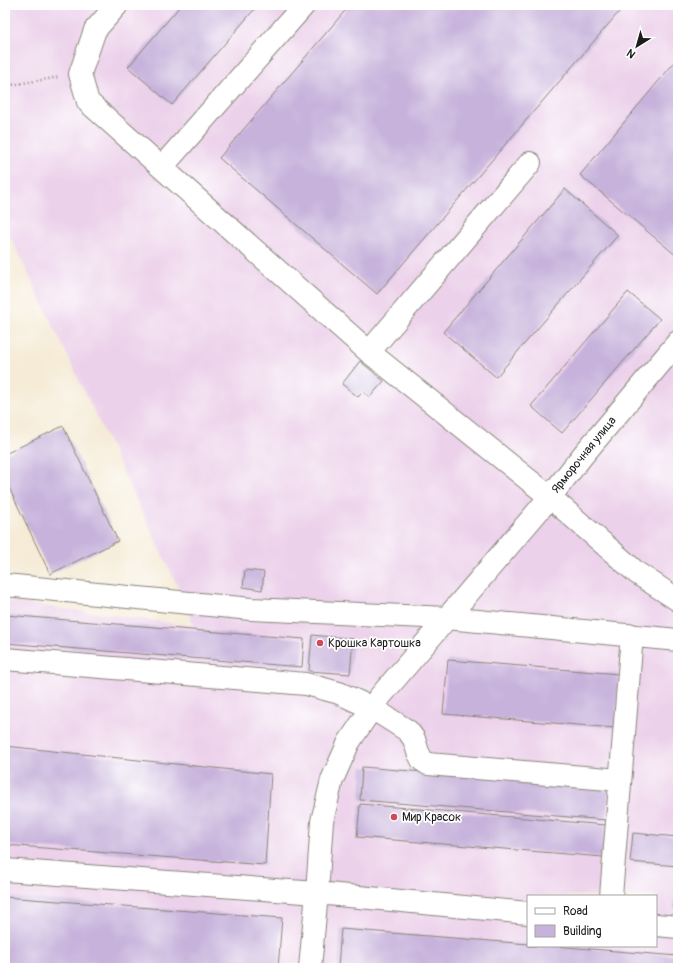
<svg xmlns="http://www.w3.org/2000/svg" width="683" height="973" viewBox="0 0 683 973" font-family="Pangolin,sans-serif">
<style>
.built{fill:#ecd1ea;fill-rule:evenodd}
.building{fill:#c7b2db}
.lines{fill:none;stroke-linecap:round;stroke-linejoin:round}
.minor-casing{stroke:#888479;stroke-width:24}
.path{stroke:#888479;stroke-width:2.5;stroke-dasharray:1 3;stroke-linecap:butt}
.minor{stroke:#fff;stroke-width:22}
.poi-dot{fill:#d1495b;stroke:#fff;stroke-width:1.5}
.labels{text-anchor:middle;dominant-baseline:central;stroke-width:3.5;stroke-linejoin:round;paint-order:stroke}
.street-label{font-size:12px;fill:#1c1c1c;stroke:#fff}
.poi-label{font-size:12px;fill:#1c1c1c;stroke:#fff;text-anchor:start}
</style>
<rect width="100%" height="100%" fill="#fff"/>
<filter id="ink" filterUnits="userSpaceOnUse"><feTurbulence type="fractalNoise" baseFrequency=".025" numOctaves="2"/><feDisplacementMap in="SourceGraphic" scale="8" xChannelSelector="R" yChannelSelector="G"/><feConvolveMatrix kernelMatrix="1 2 1 2 8 2 1 2 1" color-interpolation-filters="sRGB"/></filter>
<filter id="wash" filterUnits="userSpaceOnUse"><feTurbulence type="fractalNoise" baseFrequency=".012" numOctaves="4" result="noise"/><feDisplacementMap in="SourceGraphic" scale="16" xChannelSelector="R" yChannelSelector="G"/><feGaussianBlur stdDeviation="0.9" result="paint"/><feColorMatrix in="noise" values="0 0 0 0 0 0 0 0 0 0 0 0 0 0 0 0 0 1.4 0 .05"/><feComposite in="paint" operator="in"/></filter>
<g filter="url(#wash)">
<rect width="100%" height="100%" fill="#f5ebd6"/>
<path class="built" d="M5,5H678V968H5V601L194,626L176,583L5,225ZM528,896H656V946H528Z"/>
<g id="blocks">
<path class="building" d="M181,5H258L172,105L128,67Z
M350,5H625L377,294L219,158Z
M678,58V257L580,175Z
M565,189L618,235L496,377L443,332Z
M628,292L660,319L562,433L531,406Z
M360,361L384,381L370,397L363,392L358,397L342,384Z
M63,426L118,541L50,574L5,479V454Z
M245,570L264,572L262,590L243,587Z
M5,615L304,639L302,667L5,643Z
M312,635L353,639L350,674L309,671Z
M448,660L619,674L615,728L443,714Z
M5,746L271,774L265,865L5,845Z
M362,767L609,787L606,820L360,800Z
M360,804L606,825L603,857L357,837Z
M633,833L678,837V866L630,862Z
M677,873H678V909L674,908Z
M5,897L282,918L278,968H5Z
M341,929L528,944V946H554L678,956V968H338Z"/>
</g>
</g>
<g filter="url(#ink)">
<use href="#blocks" fill-opacity="0" stroke="#888479" stroke-width="1"/>
<g class="lines">
<g class="minor-casing">
<path id="minor" d="M117,5L95,30L80,74L88,102L369,352L550,497L637,573L678,600
M162,167L304,5
M369,352L530,163
M5,585L251,609L447,618L678,640
M5,659L306,684L339,693L372,708L408,731L414,739L418,752L422,760L428,764L620,780
M5,870L317,893L528,913
M611,896L632,635
M656,925L678,927
M310,968L317,893L322,821L332,780L349,742L378,699L550,497L583,455L678,342"/>
</g>
<path class="path" d="M5,86L60,77"/>
<use href="#minor" class="minor"/>
</g>
</g>
<g class="poi-dot">
<circle cx="320" cy="643" r="4"/>
<circle cx="394" cy="817" r="4"/>
</g>
<g class="labels">
<g class="street-label">
<text transform="translate(584 455) rotate(-51)">Ярморочная улица</text>
</g>
<g class="poi-label">
<text x="328" y="643">Крошка Картошка</text>
<text x="402" y="817">Мир Красок</text>
</g>
</g>
<rect width="683" height="973" fill="none" stroke="#fff" stroke-width="20"/>
<rect x="527" y="895" width="130" height="52" fill="#ffffff" stroke="#a4a4a4"/>
<rect x="535" y="908" width="20" height="6" fill="#ffffff" stroke="#a4a4a4"/>
<text x="563" y="915" font-size="12" fill="#1c1c1c">Road</text>
<rect x="535" y="925" width="20" height="12" fill="#c7b2db" stroke="#a4a4a4"/>
<text x="563" y="935" font-size="12" fill="#1c1c1c">Building</text>
<g transform="translate(637 46) rotate(217)" stroke="#ffffff" stroke-width="3" paint-order="stroke">
<path d="M0-3L7 15L0 10L-7 15Z" fill="#1c1c1c"/>
<text y="-6" font-size="11" font-weight="bold" text-anchor="middle" fill="#1c1c1c">N</text>
</g>
</svg>
